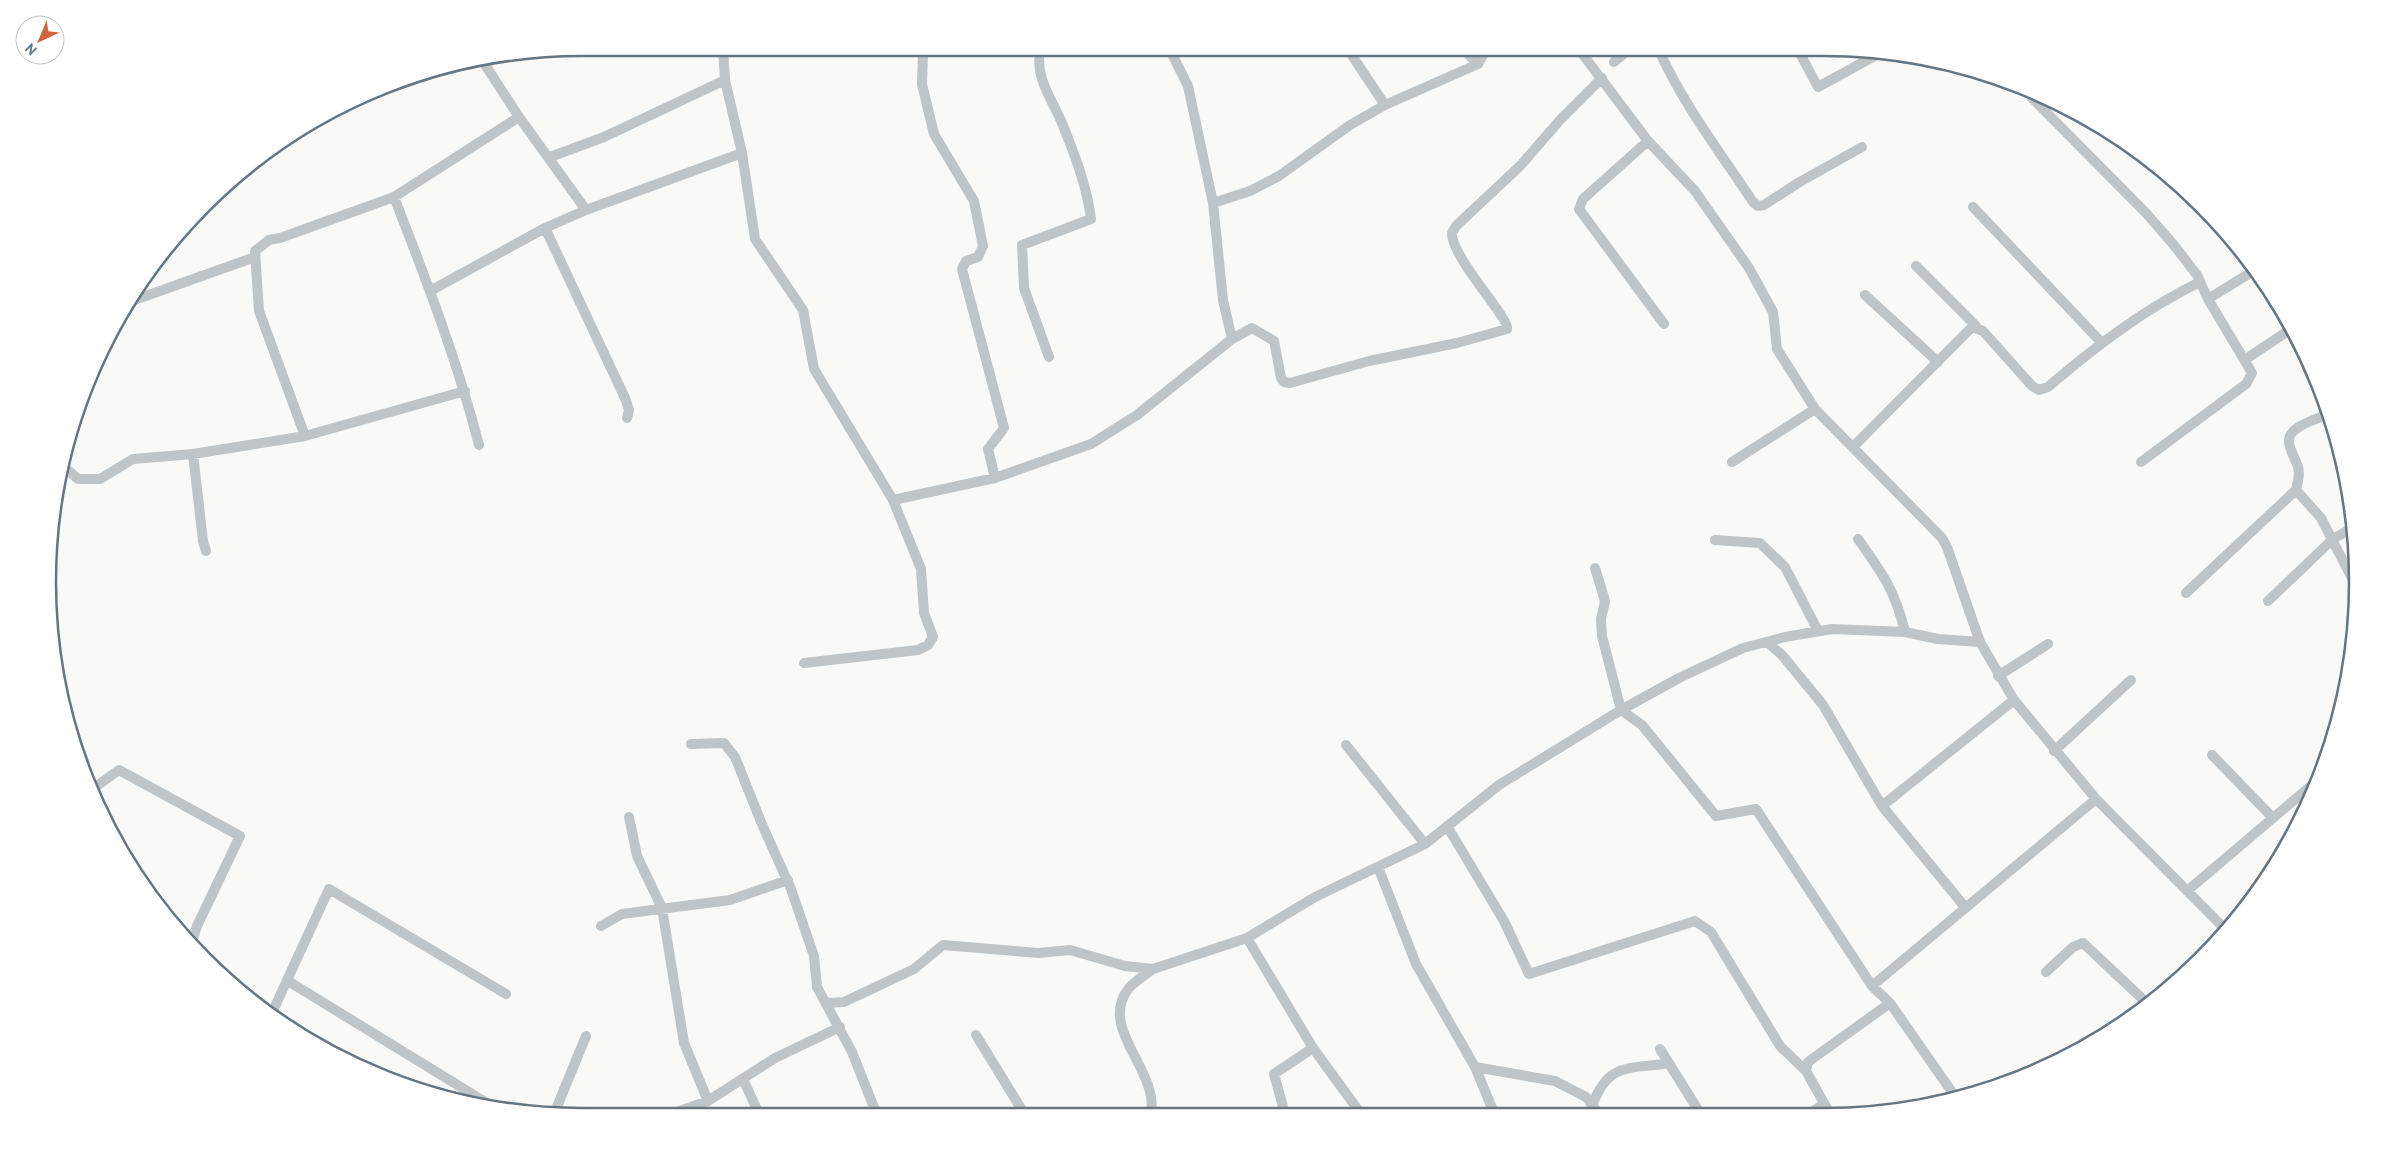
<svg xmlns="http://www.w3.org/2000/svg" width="2405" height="1164" viewBox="0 0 2405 1164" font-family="Overpass,sans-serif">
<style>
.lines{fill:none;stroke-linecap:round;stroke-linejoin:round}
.minor{stroke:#bfc4c7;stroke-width:10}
.rim{fill:none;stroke:#67757f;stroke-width:2.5}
</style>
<rect width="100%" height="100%" fill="#f9f9f8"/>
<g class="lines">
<path class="minor" d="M723,48L725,80L742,153L755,239L803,310L814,369L893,500L921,569L924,613L933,637L928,645L918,650L804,663
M920,48L923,53L922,84L934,134L974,201L983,246L978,257L966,261L962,269L1004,428L988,449L995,478
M1044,48L1040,51C1035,78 1052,99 1062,123C1074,153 1087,186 1091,219L1022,245L1024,288L1049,357
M1169,48L1188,86L1213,203L1223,300L1232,339
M1347,48L1385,105
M1462,48L1478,64
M1578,48L1648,141L1695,191L1749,268L1773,312L1777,349L1815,409L1942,538L1947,547L1980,642L2014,700L2096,799L2225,929
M1658,48C1682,103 1720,152 1753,202L1758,206L1764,205L1798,183L1862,147
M1797,48L1818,87L1880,53
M480,57L519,117L586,210
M1614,62L1631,48
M486,65L496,56
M2032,98L2146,213L2173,244L2197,275L2208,299L2252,373L2246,384L2141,462
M1648,141L1583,199L1579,209L1664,324
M550,157L604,137L725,80
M394,197C426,279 457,360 479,445
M1213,203L1250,191L1279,176L1350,125L1385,105L1478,64L1487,48
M1973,207L2101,342
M545,228L625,398L629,410L627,418
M1916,266L1976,326
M430,291L545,228L586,210L742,153
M1865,295L1938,362
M2208,299L2255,270
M129,302L255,257
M2246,359L2291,329
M305,436L259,311L255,251L269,240L280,238L394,197L519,117
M1853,447L1972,327L1983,331L2032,386L2039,390L2048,387C2095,347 2144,309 2200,282
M193,454L203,541L206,551
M1732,462L1815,409
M62,465L78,479H100L133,459L193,454L305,436L465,391
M2296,490L2321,518L2357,588
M893,500L995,478L1091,444L1137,415L1232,339L1252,328L1274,341L1281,378L1284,382L1290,383L1369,361L1457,343L1507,329C1511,320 1451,257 1452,233L1456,226L1521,165L1560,120L1602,78
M1858,539C1882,573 1895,590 1905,632
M1715,540L1760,543L1785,567L1818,631
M1595,568L1605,601L1601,619L1602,636L1621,710L1642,725L1716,816L1756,809L1872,986L1890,1003L1954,1095
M2186,593L2296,490C2298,482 2300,475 2298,467C2294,454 2281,439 2296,429C2305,422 2318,419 2328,414
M2268,601L2333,539L2352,528
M1767,642L1782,655L1823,705L1882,806L1965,907
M1998,676L2048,644
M691,744L724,743L735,757L761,822L791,889L814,956L817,987L852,1052L877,1115
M1346,745L1425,844
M2054,751L2131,680
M2212,755L2273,818
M91,790L119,770L240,836L197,926L191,945
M1882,806L2014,700
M629,817L637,856L662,908L684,1043L708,1101
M1447,826L1504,921L1529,974L1695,921L1711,932L1780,1046L1806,1071
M1378,867L1416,964L1475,1067L1492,1108L1490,1113
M2187,891L2319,779
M601,926L622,914L730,900L788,880
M1247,938L1313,1048L1361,1114
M2046,972L2073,947L2083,943L2149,1005
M288,981L495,1108
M1872,986L2096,799
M826,1003L844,1002L914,969L943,945L1038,953L1070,950L1125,966L1153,969L1247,938L1315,897L1425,844L1499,785L1621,710L1679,678L1743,648L1785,637L1832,629L1905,632L1938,639L1980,642
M271,1015L329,889L506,994
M976,1035L1025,1115
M1660,1049L1700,1113
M1475,1067L1555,1081L1586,1097L1598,1113
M743,1079L760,1116
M1592,1106C1609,1060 1631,1070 1669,1063
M1812,1112L1824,1104
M1829,1112L1806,1071L1808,1062L1890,1003
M554,1114L586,1036
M1151,1114C1159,1069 1097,1028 1129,988C1135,981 1145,975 1153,969
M1285,1114L1274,1074L1313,1048
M665,1116L708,1101L775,1058L840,1027"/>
</g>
<path d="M0 0H2405V1164H0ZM582 56H1823A526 526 0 0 1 2349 582V582A526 526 0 0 1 1823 1108H582A526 526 0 0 1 56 582V582A526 526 0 0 1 582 56Z" fill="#fff" fill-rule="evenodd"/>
<path class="rim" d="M582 56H1823A526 526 0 0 1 2349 582V582A526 526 0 0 1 1823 1108H582A526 526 0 0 1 56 582V582A526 526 0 0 1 582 56Z"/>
<g transform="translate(40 40) rotate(224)"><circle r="24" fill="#ffffff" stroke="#c2c8cc"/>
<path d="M0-4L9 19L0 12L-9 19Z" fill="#d06441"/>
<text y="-8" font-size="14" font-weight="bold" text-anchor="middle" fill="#67757f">N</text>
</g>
</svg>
